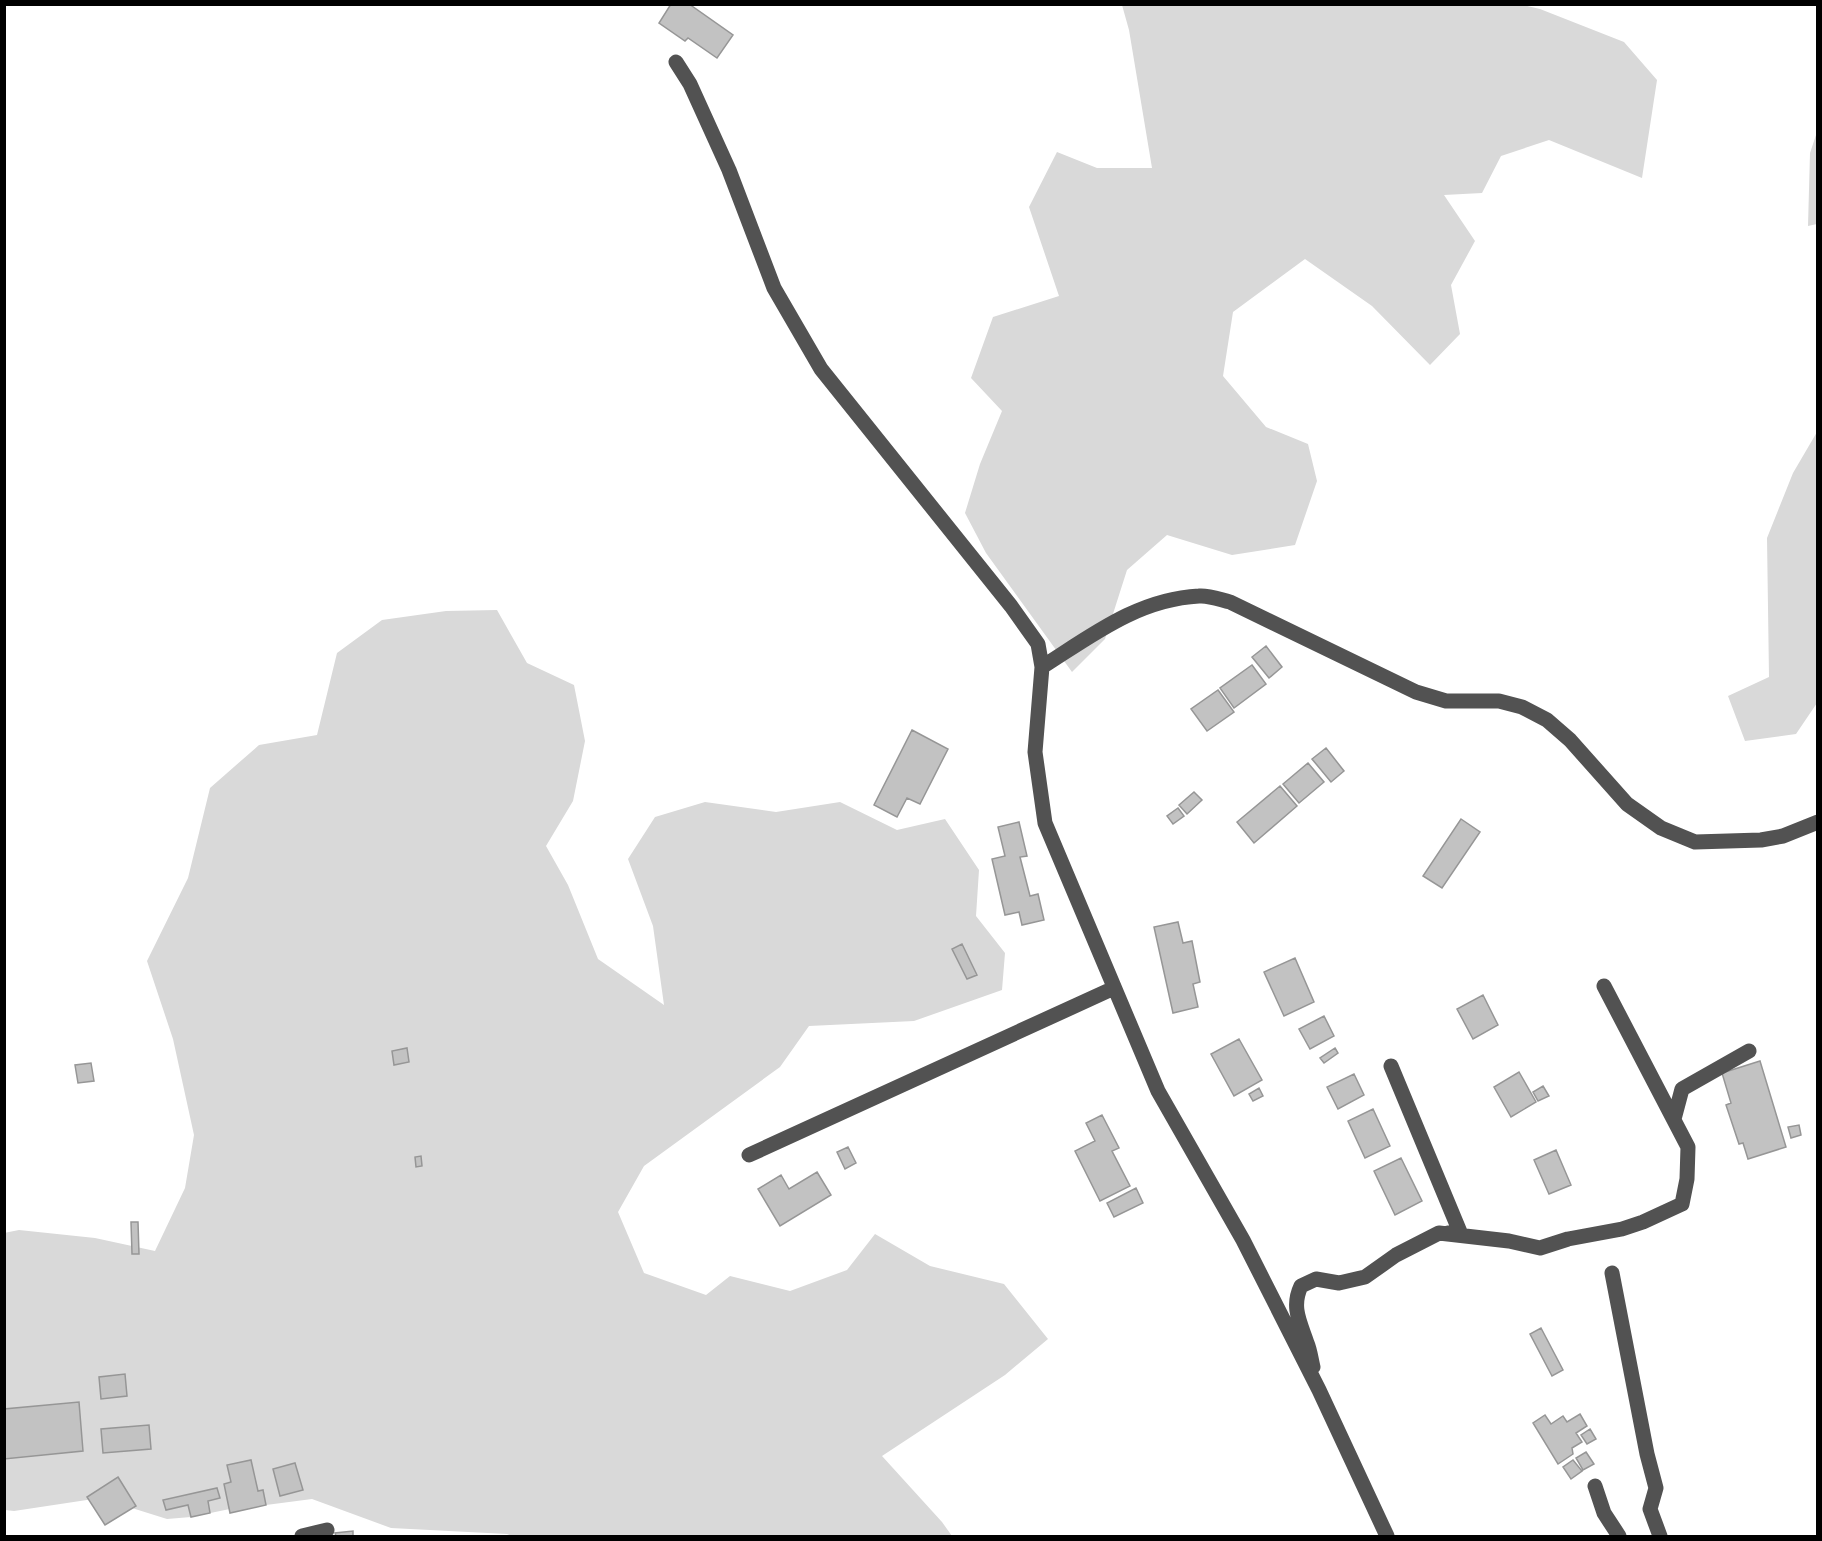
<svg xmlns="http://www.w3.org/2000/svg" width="1822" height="1541" viewBox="0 0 1822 1541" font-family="'Fira Sans Condensed',sans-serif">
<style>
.green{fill:#d9d9d9}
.building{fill:#c2c2c2;stroke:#969696;stroke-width:1.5}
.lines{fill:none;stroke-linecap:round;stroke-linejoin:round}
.minor{stroke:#525252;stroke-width:15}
</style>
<rect width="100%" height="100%" fill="#fff"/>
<path class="green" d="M1122,5H1523L1540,9L1624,42L1657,80L1642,178L1549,140L1501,156L1482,193L1444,195L1475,241L1451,285L1460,334L1430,365L1372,306L1305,259L1233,312L1223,376L1266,427L1308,444L1317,481L1295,545L1232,555L1167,535L1127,570L1105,639L1072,672L986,553L965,513L980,464L1002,411L971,378L993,317L1059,296L1029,207L1057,152L1097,168H1152L1129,30Z
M1817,132V224L1808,226L1810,153Z
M1817,432V703L1796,734L1745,741L1728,696L1769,677L1767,538L1793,473Z
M497,610L527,663L574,685L585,741L573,801L546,846L568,885L598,959L664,1005L653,926L628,859L655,817L705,802L776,812L840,802L897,830L945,819L979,870L976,916L1005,953L1002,990L914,1021L809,1026L780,1067L644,1166L618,1212L644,1273L706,1295L730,1276L790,1291L847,1270L875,1234L930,1266L1004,1284L1048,1339L1005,1375L882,1456L942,1522L952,1536H512L507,1534L391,1528L312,1499L266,1505L254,1504L191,1517L167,1519L100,1498L14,1511L5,1510L4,1233L19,1230L95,1238L155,1251L185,1188L194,1135L173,1039L147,961L188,878L210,788L259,745L317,735L337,653L382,620L446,611Z"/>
<path class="building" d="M671,4H689L733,35L717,58L688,38L685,41L659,23Z
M1266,646L1282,667L1269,678L1252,657Z
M1252,665L1266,684L1234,708L1220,688Z
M1218,690L1234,712L1207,731L1191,709Z
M912,730L948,749L920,804L907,798L897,817L874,805Z
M1326,748L1344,771L1331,782L1312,759Z
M1308,763L1324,782L1299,803L1283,784Z
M1280,786L1297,806L1254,843L1237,822Z
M1194,792L1202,800L1187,814L1179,805Z
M1178,808L1184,816L1173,824L1167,816Z
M1461,819L1480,832L1442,888L1423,876Z
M1019,822L1027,856L1020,857L1030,896L1038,894L1044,920L1022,925L1019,912L1005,915L992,859L1005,856L998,827Z
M1178,922L1183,943L1192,941L1200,982L1193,984L1198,1007L1173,1013L1154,927Z
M962,944L977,975L967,979L952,949Z
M1295,958L1314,1002L1284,1016L1264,972Z
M1483,995L1498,1025L1473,1039L1457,1009Z
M1324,1016L1334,1036L1310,1049L1299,1029Z
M1239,1039L1262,1080L1234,1096L1211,1054Z
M407,1048L409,1062L394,1065L392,1051Z
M1335,1048L1338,1053L1324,1063L1320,1058Z
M1760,1061L1786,1147L1748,1159L1743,1143L1739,1144L1726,1105L1731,1103L1722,1073Z
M91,1063L94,1081L78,1083L75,1065Z
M1519,1072L1536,1102L1511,1117L1494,1087Z
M1354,1074L1364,1095L1338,1109L1327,1087Z
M1543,1086L1549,1096L1538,1101L1533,1092Z
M1259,1088L1263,1096L1253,1101L1249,1094Z
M1373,1109L1390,1146L1365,1158L1348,1121Z
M1102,1115L1119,1148L1112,1151L1130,1186L1100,1201L1075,1151L1095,1141L1086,1123Z
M1799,1125L1801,1135L1791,1138L1788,1127Z
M848,1147L856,1163L845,1169L837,1152Z
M1556,1150L1571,1185L1549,1194L1534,1160Z
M421,1156L422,1166L416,1167L415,1157Z
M1401,1158L1422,1201L1395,1215L1374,1171Z
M817,1172L831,1195L780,1226L758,1189L781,1175L789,1189Z
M1136,1188L1143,1203L1114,1217L1107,1203Z
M131,1222H138L139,1254H132Z
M1541,1328L1563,1370L1552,1376L1530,1334Z
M125,1374L127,1396L101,1399L99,1377Z
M79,1402L83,1451L4,1459V1409Z
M1580,1414L1587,1426L1576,1433L1582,1442L1572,1448L1573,1454L1558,1464L1533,1423L1545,1415L1551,1424L1563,1416L1567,1422Z
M149,1425L151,1449L103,1453L101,1429Z
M1590,1429L1596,1439L1587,1444L1581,1435Z
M1586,1452L1594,1464L1583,1470L1576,1458Z
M251,1460L258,1491L263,1490L266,1505L230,1513L224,1484L231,1482L227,1465Z
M1573,1460L1582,1471L1571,1479L1563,1467Z
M295,1463L303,1490L280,1496L273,1469Z
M118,1477L136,1506L105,1525L87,1497Z
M217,1488L220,1498L208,1501L210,1513L191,1517L188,1505L166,1510L163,1500Z
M353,1531V1536H336L335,1533Z"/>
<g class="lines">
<path class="minor" d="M676,62L690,84L729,170L774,288L821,369L1011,606L1038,644L1042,667L1035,752L1045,823L1158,1091L1243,1240L1319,1390L1387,1536
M1042,667C1091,636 1138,599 1199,596C1209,595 1221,600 1230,602L1416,692L1446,701H1499L1522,707L1547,720L1570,740L1627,804L1661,828L1695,842L1761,840L1783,836L1818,822
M1391,1066L1460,1232L1448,1233
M1674,1119L1682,1089L1749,1051
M749,1155L1114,988
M1612,1273L1647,1454L1656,1488L1650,1509L1660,1536
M1313,1367C1311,1359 1310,1350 1307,1343C1300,1322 1291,1307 1301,1286L1316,1279L1339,1283L1365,1277L1396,1255L1439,1233L1509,1241L1540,1248L1568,1239L1622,1229L1643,1222L1682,1204L1687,1179L1688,1147L1604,986
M1595,1486L1604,1513L1619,1536
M302,1536L327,1530"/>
</g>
<rect width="1822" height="1541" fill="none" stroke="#000000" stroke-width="12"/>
</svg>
